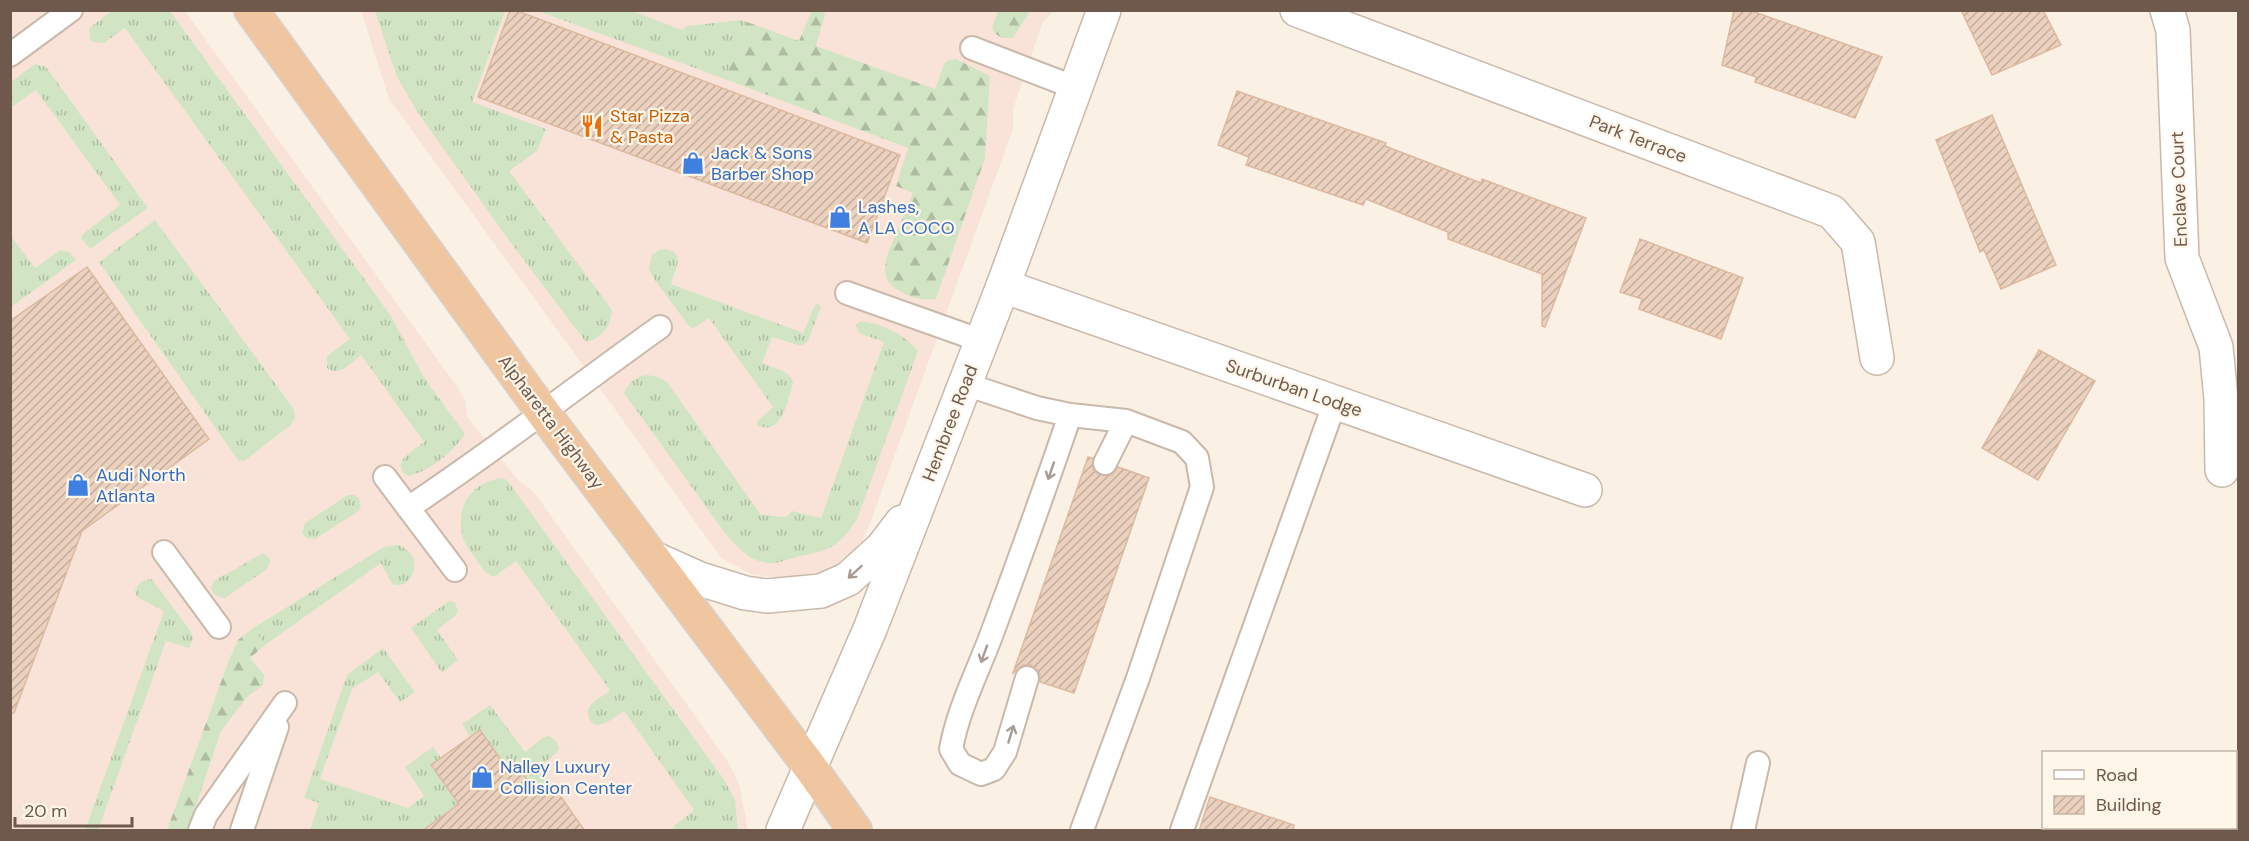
<svg xmlns="http://www.w3.org/2000/svg" width="2249" height="841" viewBox="0 0 2249 841" font-family="'DM Sans',sans-serif">
<style>
.commercial{fill:#f9e3d8}
.grass{fill:url(#grass-tufts)}
.forest{fill:url(#forest-firs)}
.building{fill:url(#building-hatch);stroke:#ddb9a0;stroke-width:1.5}
.lines{fill:none;stroke-linecap:round;stroke-linejoin:round}
.service-casing{stroke:#c9b9ab;stroke-width:26}
.minor-casing{stroke:#c9b9ab;stroke-width:36}
.tertiary-casing{stroke:#c9b9ab;stroke-width:36}
.trunk-casing{stroke:#d7d1cd;stroke-width:36}
.service{stroke:#fff;stroke-width:22}
.minor{stroke:#fff;stroke-width:33}
.tertiary{stroke:#fff;stroke-width:33}
.trunk{stroke:#f0c6a1;stroke-width:33}
.oneway{stroke:#a99b94}
.labels{text-anchor:middle;dominant-baseline:central;stroke-width:4.5;stroke-linejoin:round;paint-order:stroke}
.food-label{font-size:18px;fill:#c56008;stroke:#fdf6e9;text-anchor:start}
.street-label{font-size:18px;fill:#6f594c;stroke:#fdf6e9}
.shop-label{font-size:18px;fill:#366cbe;stroke:#fdf6e9;text-anchor:start}
</style>
<defs>
<pattern id="grass-tufts" width="24" height="20" patternUnits="userSpaceOnUse" patternTransform="scale(1.5)"><rect width="24" height="20" fill="#d1e5c4"/><path d="M3 7l-1-3M5 7V3M7 7l1-3M15 17l-1-3M17 17v-4M19 17l1-3" fill="none" stroke="#aebda1"/></pattern>
<pattern id="forest-firs" width="22" height="20" patternUnits="userSpaceOnUse" patternTransform="scale(1.5)"><rect width="22" height="20" fill="#d1e5c4"/><path d="M5 1l3.5 6h-7zM16 11l3.5 6h-7z" fill="#aebda1"/></pattern>
<pattern id="building-hatch" width="6" height="6" patternUnits="userSpaceOnUse" patternTransform="scale(1.5)"><rect width="6" height="6" fill="#ecd1be"/><path d="M-1 1l2-2M0 6l6-6M5 7l2-2" fill="none" stroke="#c3ad9d"/></pattern>
</defs>
<rect width="100%" height="100%" fill="#faf1e4"/>
<path class="commercial" d="M10,11H185L456,385L465,400L468,418L519,481L533,491L729,763L739,783L748,830H11Z
M361,11H1054L1042,24L1013,109V129L872,518L863,540L843,562L820,572L797,577H774L751,574L721,558L617,412L389,99Z"/>
<path class="grass" d="M112,11H170L391,316L423,376L465,434C454,451 429,472 408,476C388,463 413,451 424,442L361,355C351,362 339,378 327,368V356L350,339L125,28L104,43L94,42L90,39L89,28Z
M375,11H505L472,102L546,129L537,151L509,171L612,310C610,327 604,337 586,342L514,247L418,113L397,77Z
M538,11H632L682,30L687,26L741,20L747,22L725,79Z
M35,64L46,67L148,208L90,249L81,238L83,234L120,205L36,90L13,106L11,105V82Z
M155,220L293,408L295,418L291,425L244,461L238,460L99,262Z
M10,235L35,268L60,250L69,252L76,260L11,307Z
M662,249C688,251 675,268 671,284L803,333L815,305L818,304L821,307L808,341L803,345H798L772,337L762,363C772,368 791,370 793,383C788,399 782,438 757,425V421L773,407L709,318L692,329L688,325L652,276L649,268L652,254Z
M859,322C876,320 908,337 918,351L857,519C837,551 827,550 793,558C786,560 777,564 770,563C751,563 737,547 725,533L624,393C633,373 651,371 667,382L761,515L786,517L792,511L821,518L884,342L859,333L856,326Z
M502,478L507,480L723,778L735,800L738,830H672L675,825L694,810L624,711C616,716 595,735 589,718C587,713 588,708 591,705C596,699 605,695 610,690L516,561L494,577C485,574 481,566 475,558C471,552 465,545 463,538C454,507 472,482 502,478Z
M348,495H354L359,498L361,508L357,512L315,539L306,538L302,533L305,523Z
M398,545C426,554 414,592 392,584L381,563L265,645L253,628L384,547Z
M263,553L271,560L267,569L225,598C217,597 214,595 211,588L214,581Z
M152,579L191,632L193,639L189,648L166,641L98,830H85L164,611L137,597L135,591C138,583 142,580 152,579Z
M449,601L455,602L458,611L455,616L437,630L458,660L442,673L411,628Z
M383,648L415,692L400,702L378,672L352,689L320,779L408,808L424,796L405,767L433,747L441,758L431,765L465,812L455,807L436,821L442,830H310L319,803L304,798L347,675Z
M490,705L525,752L544,737L549,736L556,741L559,747L557,752L539,767L554,787L539,797L514,762L506,767L480,730L470,737L462,724Z"/>
<path class="forest" d="M812,10L822,11L825,14L816,46L935,89L944,64L949,60L956,59L990,76L985,158L936,299C921,302 892,293 886,277C884,269 886,260 888,253L913,193L896,186L908,148L725,79L747,22L799,41Z
M998,11V10L1030,11L1013,38H1002L994,33L992,27Z
M253,628L265,645L250,658L264,675L263,685L248,696L221,731L188,830H167L229,660L238,640Z"/>
<path class="building" d="M510,10H515L900,155L867,243L478,97Z
M1734,10H1749L1882,57L1855,118L1755,82L1756,77L1722,65Z
M1961,10H2043L2061,45L1992,75Z
M1237,91L1386,143L1385,146L1481,183L1482,179L1586,218L1545,327L1542,326V274L1448,239V232L1366,199L1363,205L1246,165L1249,157L1218,145Z
M1992,115L2056,265L2001,289L1984,250L1980,252L1936,140Z
M1640,239L1743,278L1721,339L1639,309L1642,299L1620,292Z
M87,267L209,439L82,531L14,713H10V321Z
M2039,350L2095,381L2038,480L1982,448Z
M1088,457L1093,458V470L1100,475H1112L1118,467L1149,478L1074,693L1040,682V674L1031,665H1023L1013,673Z
M480,730L506,767L514,761L539,797L554,787L585,831H422L459,804L431,765Z
M1210,797L1294,825L1293,831H1199Z"/>
<g class="lines">
<g class="service-casing">
<path id="service" d="M972,48L1076,88
M10,55L71,10
M847,293L982,341
M965,384L1037,408L1070,415L1126,421L1182,442L1197,458L1202,487L1138,678L1082,830
M1105,463L1126,421
M385,477L455,570
M408,508C494,451 576,387 660,327
M164,552L219,627
M1027,678L1005,752L994,769L981,774L960,764L951,749C958,710 977,673 991,636C1018,563 1045,489 1070,415
M200,830L206,815L285,703
M242,830L277,727
M1182,830L1335,402
M1743,830L1758,763"/>
</g>
<g class="minor-casing">
<path id="minor" d="M1297,10L1832,212L1858,242L1877,358
M2167,10L2173,30L2182,258L2216,347L2221,399L2222,470
M1003,286L1585,490"/>
</g>
<g class="tertiary-casing">
<path id="tertiary" d="M653,558L700,579L745,593L767,596L821,591L848,579L882,548L902,522
M783,830L870,629L1003,286L1104,10"/>
</g>
<g class="trunk-casing">
<path id="trunk" d="M251,10L542,411L810,767L855,830"/>
</g>
<use href="#service" class="service"/>
<use href="#minor" class="minor"/>
<use href="#tertiary" class="tertiary"/>
<use href="#trunk" class="trunk"/>
</g>
<defs><path id="oneway-shaft" d="M-6 0H5M1.5-3L5.5 0L1.5 3" fill="none" stroke-width="1.6" stroke-linecap="round" stroke-linejoin="round" transform="scale(1.5)"/></defs>
<g class="oneway">
<use href="#oneway-shaft" transform="translate(1051 471) rotate(109)"/>
<use href="#oneway-shaft" transform="translate(855 572) rotate(138)"/>
<use href="#oneway-shaft" transform="translate(984 654) rotate(110)"/>
<use href="#oneway-shaft" transform="translate(1011 734) rotate(-73)"/>
</g>
<defs>
<g id="restaurant-bare" transform="scale(1.8)"><path d="M-5-6h1v4h1v-4h1v4h1v-4h1v5L-1.5 .5V6h-2V.5L-5-1ZM5-6V6H3V1.5H1.5Q1.5-4 5-6Z" fill="#e8710a" stroke="#fdf6e9" stroke-width="2.5" paint-order="stroke"/></g>
<g id="shop-bare" transform="scale(1.8)"><path d="M-5-2.5h2.3a2.7 3.5 0 0 1 5.4 0H5L5.5 6h-11ZM-1.5-2.5h3a1.5 2.3 0 0 0-3 0Z" fill="#3f7fe0" stroke="#fdf6e9" stroke-width="2.5" paint-order="stroke"/></g>
</defs>
<g fill-rule="evenodd">
<use href="#restaurant-bare" x="592" y="126"/>
<use href="#shop-bare" x="693" y="163"/>
<use href="#shop-bare" x="840" y="217"/>
<use href="#shop-bare" x="78" y="485"/>
<use href="#shop-bare" x="482" y="777"/>
</g>
<g class="labels">
<g class="food-label">
<text x="610" y="116">Star Pizza<tspan x="610" dy="21">&amp; Pasta</tspan></text>
</g>
<g class="street-label">
<text transform="translate(1638 139) rotate(21)">Park Terrace</text>
<text transform="translate(2179 189) rotate(-92)">Enclave Court</text>
<text transform="translate(1294 388) rotate(19)">Surburban Lodge</text>
<text transform="translate(551 422) rotate(53)">Alpharetta Highway</text>
<text transform="translate(950 423) rotate(-69)">Hembree Road</text>
</g>
<g class="shop-label">
<text x="711" y="153">Jack &amp; Sons<tspan x="711" dy="21">Barber Shop</tspan></text>
<text x="858" y="207">Lashes,<tspan x="858" dy="21">A LA COCO</tspan></text>
<text x="96" y="475">Audi North<tspan x="96" dy="21">Atlanta</tspan></text>
<text x="500" y="767">Nalley Luxury<tspan x="500" dy="21">Collision Center</tspan></text>
</g>
</g>
<rect width="2249" height="841" fill="none" stroke="#6f594c" stroke-width="24"/>
<rect x="2042" y="751" width="195" height="78" fill="#fdf6e9" stroke="#c4b7aa" stroke-width="1.5"/>
<rect x="2054" y="770" width="30" height="9" fill="#ffffff" stroke="#c4b7aa" stroke-width="1.5"/>
<text x="2096" y="781" font-size="18" fill="#6f594c">Road</text>
<rect x="2054" y="796" width="30" height="18" fill="url(#building-hatch)" stroke="#c4b7aa" stroke-width="1.5"/>
<text x="2096" y="811" font-size="18" fill="#6f594c">Building</text>
<path d="M15 817v9h117v-9" fill="none" stroke="#6f594c" stroke-width="3"/>
<text x="24" y="817" font-size="18" fill="#6f594c" stroke="#fdf6e9" stroke-width="4.5" paint-order="stroke">20 m</text>
</svg>
